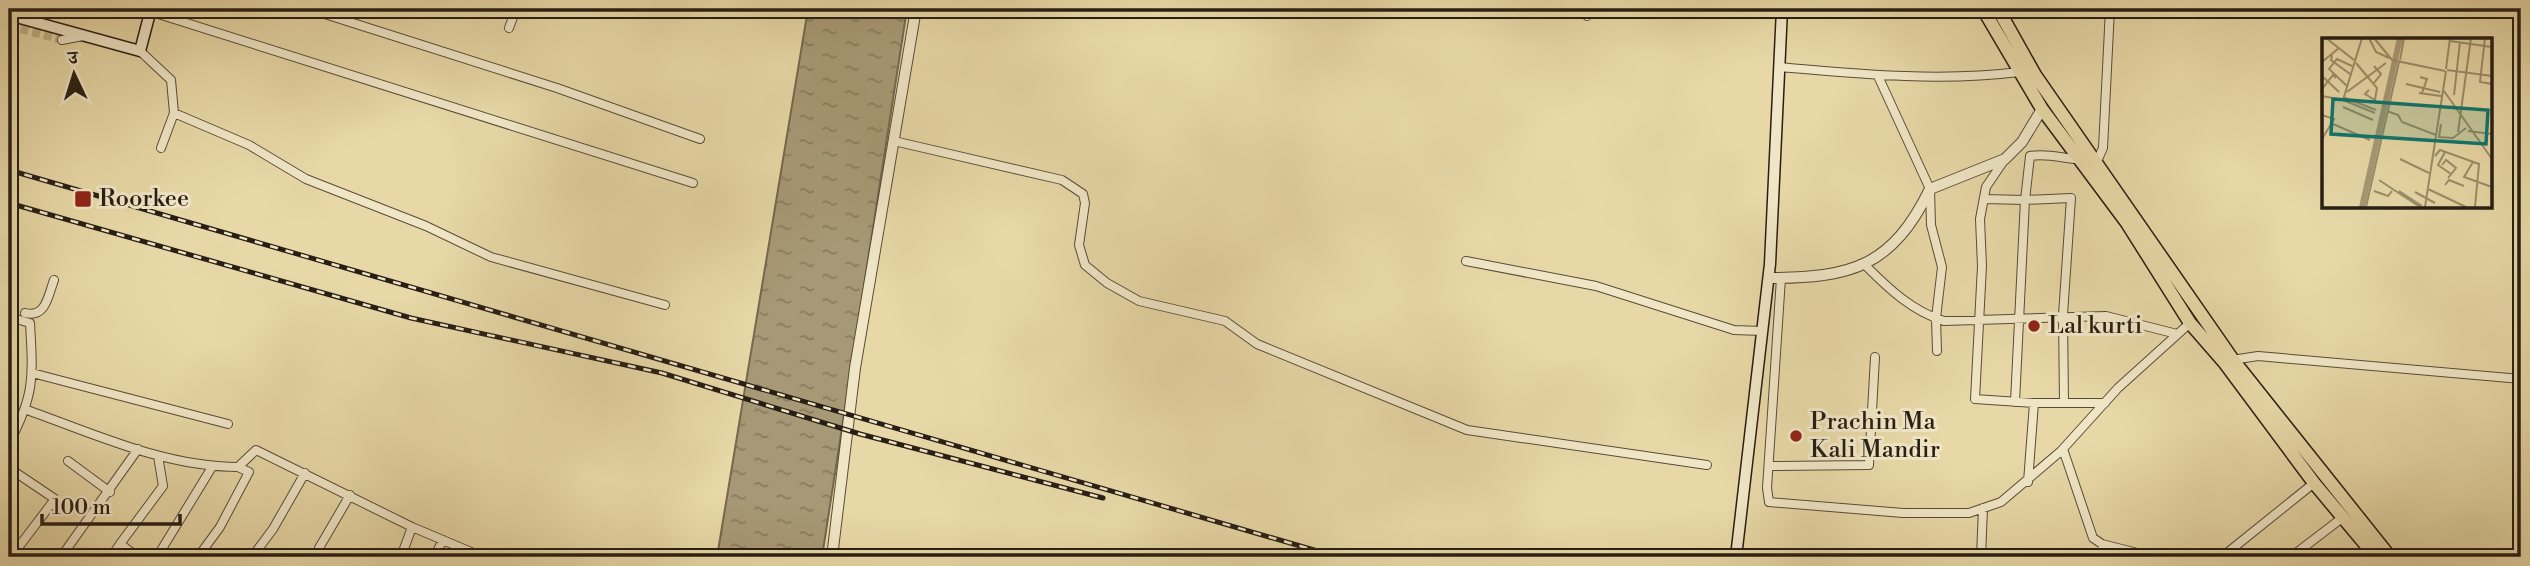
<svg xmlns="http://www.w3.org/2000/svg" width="2530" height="566" viewBox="0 0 2530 566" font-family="'Libre Bodoni','Noto Serif Devanagari',serif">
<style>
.water{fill:url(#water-ripples);stroke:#74684e;stroke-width:2}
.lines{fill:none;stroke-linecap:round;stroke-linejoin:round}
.minor-tunnel{stroke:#c2b38a;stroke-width:8;stroke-dasharray:8 4;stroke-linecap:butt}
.minor-casing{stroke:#584c39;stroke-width:10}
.tertiary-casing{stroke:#584c39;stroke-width:12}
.secondary-casing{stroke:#281e14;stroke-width:13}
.primary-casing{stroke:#281e14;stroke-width:15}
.minor{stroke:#f0e6c6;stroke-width:8}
.tertiary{stroke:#f0e6c6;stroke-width:10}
.secondary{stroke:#f0e6c6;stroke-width:10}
.primary{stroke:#e8d8a7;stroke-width:12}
.rail-casing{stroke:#281e14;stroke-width:5}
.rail{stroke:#f0e6c6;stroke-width:2.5;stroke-dasharray:8;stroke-linecap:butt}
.poi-dot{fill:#8f2418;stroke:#f0e6c6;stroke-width:2.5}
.labels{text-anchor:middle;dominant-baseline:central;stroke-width:6;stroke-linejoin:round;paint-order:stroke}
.poi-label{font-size:24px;fill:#281e14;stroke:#f0e6c6;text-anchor:start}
.inset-road{fill:none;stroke:#9b8e6c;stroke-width:2}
.view{fill:#0f766e;fill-opacity:0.15;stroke:#0f766e;stroke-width:3.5}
.inset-edge{fill:none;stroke:#281e14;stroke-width:3.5}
</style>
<defs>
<pattern id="water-ripples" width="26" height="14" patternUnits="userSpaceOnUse" patternTransform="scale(1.75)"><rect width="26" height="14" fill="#a79975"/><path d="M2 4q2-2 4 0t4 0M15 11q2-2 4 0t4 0" fill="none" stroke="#887c5f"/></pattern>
</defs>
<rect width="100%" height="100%" fill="#e8d8a7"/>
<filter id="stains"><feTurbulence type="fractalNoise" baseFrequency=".00286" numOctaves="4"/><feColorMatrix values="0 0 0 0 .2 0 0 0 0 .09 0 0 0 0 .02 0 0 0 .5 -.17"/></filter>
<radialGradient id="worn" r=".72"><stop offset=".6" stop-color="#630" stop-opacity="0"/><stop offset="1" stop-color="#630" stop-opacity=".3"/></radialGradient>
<path class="water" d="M808,9H907L822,557H717Z"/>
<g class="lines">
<path class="minor-tunnel" d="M9,26L62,40
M9,308L25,313"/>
<g class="minor-casing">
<path id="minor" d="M309,9L557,88L700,139
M152,12L693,183
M1587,16L1591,9
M509,28L516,9
M62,40L83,36
M140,51L171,80L174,113L161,148
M1779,67C1859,74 1939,82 2019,72
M1878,76L1930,189L1931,225L1942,267L1936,318L1937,351
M174,113L249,145L306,179L426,226L491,257L665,305
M894,141L1062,180L1083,194L1085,203L1079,245L1085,265L1107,283L1139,301L1225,321L1257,344L1467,430L1707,465
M2005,159L1986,187L1980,219L1982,266L1975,399L2034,403
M1984,199L2025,200L2015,402
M1466,261L1596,286L1734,330L1762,331
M1866,266C1889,289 1912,311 1944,321L2106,316L2177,334
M1781,278L1767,488L1769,502L1903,513H1969L2001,502L2061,451L2118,388L2190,323
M25,313C46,318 48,296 54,280
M9,317L30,323C33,376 35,395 9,443
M2232,360L2258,356L2521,379
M32,373L228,424
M2064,403L2063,315L2071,198L2025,200L2030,156C2053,152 2074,163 2098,159L2103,148L2110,9
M27,410C95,434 165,467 238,467L256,450L412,527L483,557
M2063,449L2093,538L2102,544L2153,557
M68,461L110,492
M1769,466L1869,465L1875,357
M9,468L55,499L11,557
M2028,482L2034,403H2105
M2102,544L2104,557
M319,548L350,495
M61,557L138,449
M111,557L120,544
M138,557L120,544L163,486L158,456
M157,557L212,467
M198,557L220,527L249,472L238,467
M252,557L273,529L305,473
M401,557L412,527
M434,557L443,540
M1981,557L1983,508
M2222,557L2314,483
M2291,557L2342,518"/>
</g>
<g class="tertiary-casing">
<path id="tertiary" d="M1769,278C1851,278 1892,267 1930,189L2005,159L2022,142L2042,109
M832,557L855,368L916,9"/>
</g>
<g class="secondary-casing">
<path id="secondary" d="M9,15L140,51L151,9
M1736,557L1770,264L1782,9"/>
</g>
<g class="primary-casing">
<path id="primary" d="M1983,9L2042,109L2127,223L2190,323L2224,362L2314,483L2376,557
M1998,9L2035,75L2233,360L2390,557"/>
</g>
<use href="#minor" class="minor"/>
<use href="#tertiary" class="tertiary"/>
<use href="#secondary" class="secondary"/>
<use href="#primary" class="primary"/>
<g class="rail-casing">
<path id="rail" d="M9,170L1338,557
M9,203L411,318L662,373L860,434L1103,498"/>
</g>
<use href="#rail" class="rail"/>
</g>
<g class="poi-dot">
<rect x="74" y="190" width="18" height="18" rx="3.5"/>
<circle cx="2034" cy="326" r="7"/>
<circle cx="1796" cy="436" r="7"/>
</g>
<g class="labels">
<g class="poi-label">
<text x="99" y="199">Roorkee</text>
<text x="2048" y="326">Lal kurti</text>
<text x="1810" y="422">Prachin Ma<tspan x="1810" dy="28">Kali Mandir</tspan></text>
</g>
</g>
<g transform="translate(2322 38)">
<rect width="170" height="170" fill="#e8d8a7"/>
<path d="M75,0H81L43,169H37Z" fill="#a79975"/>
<path class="inset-road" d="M4,0L32,22M47,0L54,14L67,20M52,0L70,22L123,33M163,0L158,44L170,46M128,3L170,9M10,17L9,22L28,36M78,22L82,0M0,24L17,10M34,25L55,50L53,62L43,56L47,52M52,28L59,36L52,45M124,31L128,0M125,32L170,38M0,38L17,54M98,39L105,41L100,55M84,46L118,54M25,48L7,31L15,21L30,28M0,51L11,37L14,40M122,53L170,121M25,54L64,25M97,55L119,58M132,57L138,4M0,58L21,62M21,59L54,72M21,62L53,75M21,62L40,0M21,69L51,82M65,73L76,77L80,84L114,97M0,77L12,81L0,101M11,86L48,102M119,86L117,99L131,100L144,90M146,93L170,96M136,94L149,0M123,114L116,127L129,136M113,118L118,112L157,126L153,169M78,121L107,135M151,124L142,139L170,149M120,127L124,122L134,130L126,140M57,142L98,169M123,147L127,142L142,148M106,151L144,169M52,153L66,158L70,153M77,153L100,168M93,154L113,165M44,169L77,24M103,169L124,33"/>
<path class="view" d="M11,61L166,72L164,106L9,96Z"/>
<rect width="170" height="170" class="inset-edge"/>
</g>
<rect width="2530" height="566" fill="none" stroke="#e8d8a7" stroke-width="35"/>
<rect x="10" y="10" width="2509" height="545" fill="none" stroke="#281e14" stroke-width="3.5"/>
<rect x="18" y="18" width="2495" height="531" fill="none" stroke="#281e14" stroke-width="2"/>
<g transform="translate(74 74) rotate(356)" stroke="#f0e6c6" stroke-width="5" paint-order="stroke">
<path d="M0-5L12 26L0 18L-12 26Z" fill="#281e14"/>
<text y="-10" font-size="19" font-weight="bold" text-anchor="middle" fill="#281e14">उ</text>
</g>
<path d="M42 514v10h138v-10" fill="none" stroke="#281e14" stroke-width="3.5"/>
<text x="52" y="514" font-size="21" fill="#281e14" stroke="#f0e6c6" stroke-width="5" paint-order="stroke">100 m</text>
<rect width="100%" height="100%" filter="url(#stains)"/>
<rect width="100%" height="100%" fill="url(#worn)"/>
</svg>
